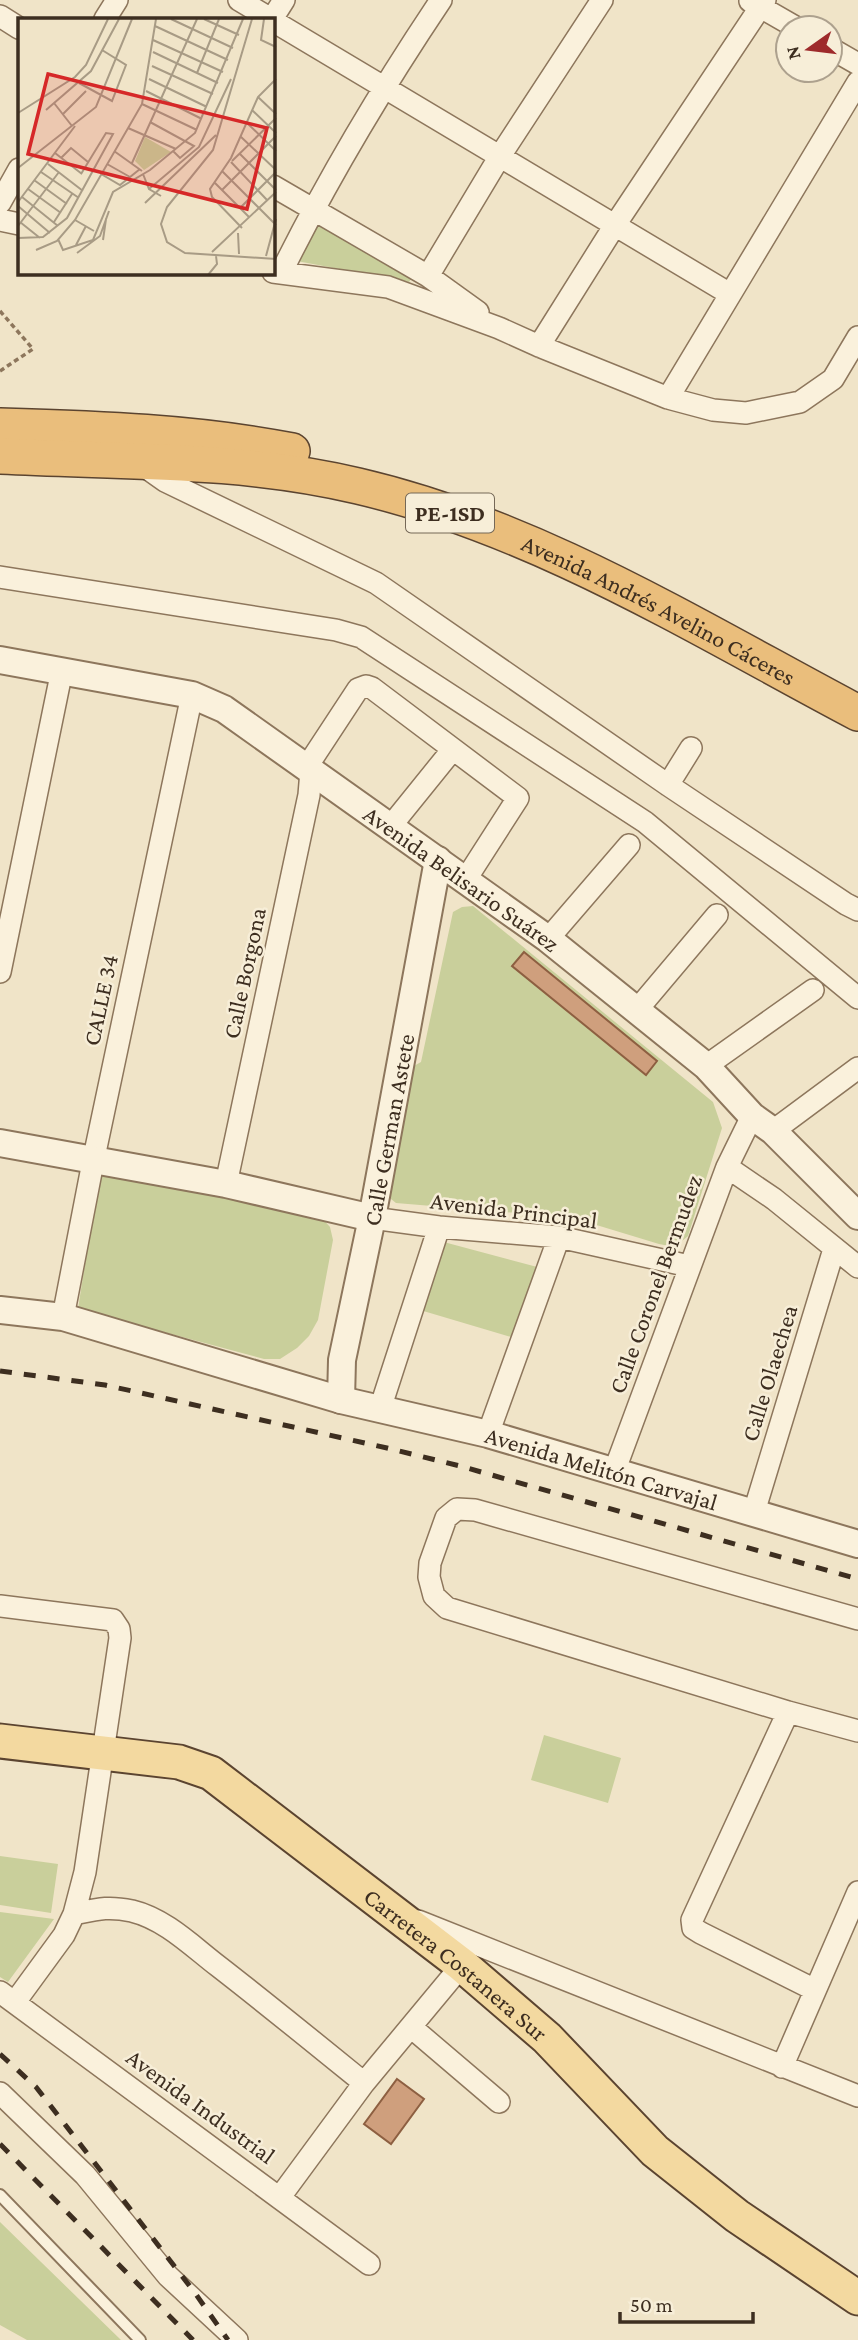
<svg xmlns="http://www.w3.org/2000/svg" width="858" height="2340" viewBox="0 0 858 2340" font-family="'Crimson Pro',serif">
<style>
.green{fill:#c9cf9b}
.building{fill:#cf9f7d;stroke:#8d5f41;stroke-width:2}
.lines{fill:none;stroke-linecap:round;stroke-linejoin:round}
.service-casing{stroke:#8d765c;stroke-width:14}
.minor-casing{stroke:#8d765c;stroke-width:24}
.tertiary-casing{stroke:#8d765c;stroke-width:30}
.primary-casing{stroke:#5b4430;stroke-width:37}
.trunk-casing{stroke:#5b4430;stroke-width:38}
.path{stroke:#8d765c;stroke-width:3.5;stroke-dasharray:5 3.5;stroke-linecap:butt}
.service{stroke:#faf1dc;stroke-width:10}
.minor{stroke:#faf1dc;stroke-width:21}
.tertiary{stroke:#faf1dc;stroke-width:26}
.primary{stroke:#f3d9a0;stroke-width:33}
.trunk{stroke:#eabe7c;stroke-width:35}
.rail{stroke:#3d2e20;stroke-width:5;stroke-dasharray:12 12;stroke-linecap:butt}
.labels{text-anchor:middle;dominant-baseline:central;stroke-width:5;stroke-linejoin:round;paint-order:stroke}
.shield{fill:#f7eed8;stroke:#756857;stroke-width:2}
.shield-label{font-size:23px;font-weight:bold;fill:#3d2e20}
.street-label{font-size:24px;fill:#3d2e20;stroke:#f7eed8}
.inset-road{fill:none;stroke:#a89b85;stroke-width:2}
.view{fill:#d62828;fill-opacity:0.15;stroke:#d62828;stroke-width:3.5}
.inset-edge{fill:none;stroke:#3d2e20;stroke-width:3.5}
</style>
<rect width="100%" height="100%" fill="#f0e4c8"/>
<path class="green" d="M313,216L414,275L409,282L286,259Z
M473,906L713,1102L722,1128L688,1236C678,1245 672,1247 659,1244L580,1220L565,1217L396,1203L391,1199L388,1192L412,1067L421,1062L453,912L462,907Z
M99,1173L321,1217L330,1227L333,1240L318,1320L309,1336L297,1348L280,1359H264L78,1309Z
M440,1241L541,1268L518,1339L420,1310Z
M544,1735L621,1758L608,1803L531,1780Z
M0,1856L58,1864L51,1913L0,1905Z
M0,1912L54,1919L8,1982L0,1977Z
M0,2222L121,2340H27L0,2325Z"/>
<path class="building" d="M524,952L657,1061L646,1075L512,966Z
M397,2079L424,2099L391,2144L364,2124Z"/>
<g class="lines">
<g class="service-casing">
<path id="service" d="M0,2195L140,2340"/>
</g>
<g class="minor-casing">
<path id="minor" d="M239,0L271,19
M750,1L797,28
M0,16L19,28
M105,19L117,0
M272,19L284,0
M273,21L730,294
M830,48L858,64
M273,186L428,276L478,312
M0,203L19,169
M0,220L19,224
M273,272L388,287L499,328L539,346L668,398L713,410L746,413L800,402L833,379L858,337
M281,273C328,178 382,88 441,0
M428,276L500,156L602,0
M539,346L615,225L765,0
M668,398L858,82
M145,463L148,469L165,481L376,583L668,785L846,904L858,910
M0,577L336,630L361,637L645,822L858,998
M668,785L691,748
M390,827L453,749
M548,939L629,845
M0,972L62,670
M636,1011L717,915
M706,1066L813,990
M773,1131L858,1068
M727,1167L774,1199L858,1267
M226,1184L309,795L312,759L358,689L366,686L372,688L518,798L466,879
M372,1218L439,1227L559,1237L689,1266
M63,1317L93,1162L192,695
M380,1409L439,1227
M488,1434L559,1237
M614,1472L727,1167L752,1116
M754,1512L834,1249
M0,1606L113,1620L119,1629L120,1638L85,1872L74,1914L64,1935L15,2002
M858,1619L475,1510L457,1509L446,1518L430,1563L429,1577L434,1596L447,1608L788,1712L858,1731
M788,1712L692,1920L693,1928L701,1933L815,1990
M74,1914C98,1909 108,1906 132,1911C165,1919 192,1946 218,1966C267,2004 316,2044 364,2083
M418,1921L858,2096
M0,1992L369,2264
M411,2027L499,2102
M782,2067L858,1892
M0,2093L85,2175L168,2276L237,2340
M280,2197L364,2083L462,1965"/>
</g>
<g class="tertiary-casing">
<g id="tertiary">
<path id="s1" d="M0,660L192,695L224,709L548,939L706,1066L752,1116L773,1131L858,1216"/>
<path d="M0,1143L226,1184L372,1218"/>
<path id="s2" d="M0,1310L63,1317L341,1400L488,1434L858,1544"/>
<path id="s3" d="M341,1400L342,1360L372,1218L438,860"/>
</g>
</g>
<g class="primary-casing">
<g id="primary">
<path id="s4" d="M0,1741L179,1762L211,1773L462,1965L547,2038L655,2151L737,2216L858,2298"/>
</g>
</g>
<g class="trunk-casing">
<g id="trunk">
<path d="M0,426C99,429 194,432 292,451"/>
<path id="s5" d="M0,456C119,462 241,458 358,486C538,528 697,628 858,713"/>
</g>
</g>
<path class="path" d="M0,311L33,349L0,371"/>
<use href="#service" class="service"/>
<use href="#minor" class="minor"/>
<use href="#tertiary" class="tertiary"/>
<use href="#primary" class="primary"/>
<use href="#trunk" class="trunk"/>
<path class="rail" d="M0,1371L105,1385L387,1448L460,1466L858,1579
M0,2054L36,2087L195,2293L228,2340
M0,2144L193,2340"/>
</g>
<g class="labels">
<rect class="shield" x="406" y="493.5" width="88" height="39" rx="5"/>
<g class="shield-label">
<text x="450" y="513">PE-1SD</text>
</g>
<g class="street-label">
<text stroke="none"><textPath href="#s5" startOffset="686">Avenida Andrés Avelino Cáceres</textPath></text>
<text stroke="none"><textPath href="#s1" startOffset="522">Avenida Belisario Suárez</textPath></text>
<text transform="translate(244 973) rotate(-78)">Calle Borgona</text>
<text transform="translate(100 1000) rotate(-78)">CALLE 34</text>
<text stroke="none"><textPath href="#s3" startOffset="275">Calle German Astete</textPath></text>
<text transform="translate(514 1210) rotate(7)">Avenida Principal</text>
<text transform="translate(655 1284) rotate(-70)">Calle Coronel Bermudez</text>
<text transform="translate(769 1373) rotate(-73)">Calle Olaechea</text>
<text stroke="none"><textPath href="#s2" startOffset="623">Avenida Melitón Carvajal</textPath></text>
<text stroke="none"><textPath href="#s4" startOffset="525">Carretera Costanera Sur</textPath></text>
<text transform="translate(201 2106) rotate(36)">Avenida Industrial</text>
</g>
</g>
<g transform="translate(18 18)">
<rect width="257" height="257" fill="#f0e4c8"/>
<path d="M127,119L153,134L126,152L117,143Z" fill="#c9cf9b"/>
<path class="inset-road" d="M153,1L215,30M186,1L221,17M234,1L195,132L149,189L143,206L149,224L167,235L258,241M246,1L243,22L258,29M137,8L210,42M135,22L205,54M135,34L200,65M134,48L195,76M179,55L201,1M131,61L189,89M61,65L94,83L108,47L84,32M128,73L184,101M240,79L258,96M36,85L54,108M124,86L179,112M28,92L73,53L101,1M234,92L258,115M0,95L57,59L68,47L90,1M45,96L68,73M132,104L176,128L162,140L155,133M228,104L258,133M110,110L158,131M222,118L258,152M96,133L124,153M37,135L64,156M221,135L258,172M43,140L53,130L70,144M214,143L258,100M213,144L249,182M114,145L179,1M30,146L65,173M89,146L112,159M0,150L78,89L114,1M204,153L258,207M23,154L61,180M83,156L102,167L122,151M125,156L131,171L143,178M16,162L49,186M196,164L231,199M10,171L43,195M131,171L181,129L213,61M204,172L258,118M4,179L40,208M0,184L57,108M127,185L198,117M0,188L32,215M222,190L258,154M57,202L76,213M2,204L22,220M36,204L54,176M0,208L41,154M224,210L194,179L192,171L213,140L240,79L258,61M220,215L221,236M0,220L25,219L49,200L95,116L88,115L63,156M40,221L45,232L75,222L95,174L132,152L177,115L225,1M85,222L88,201M58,227L68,208M18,232L39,223L57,202L124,86L138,1M194,234L258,174M59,235L82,218L91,193M248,238L258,201M190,257L199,246L198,238"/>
<path class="view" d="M30,56L249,110L229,191L10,136Z"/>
<rect width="257" height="257" class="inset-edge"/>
</g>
<g transform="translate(809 49) rotate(256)"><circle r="33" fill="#f7eed8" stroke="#ada18e" stroke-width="2"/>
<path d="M0-5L12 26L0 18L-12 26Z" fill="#9e2a2b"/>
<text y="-10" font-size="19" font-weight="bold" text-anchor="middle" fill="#3d2e20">N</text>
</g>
<path d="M620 2312v10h133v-10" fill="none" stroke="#3d2e20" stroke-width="3.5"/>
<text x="630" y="2312" font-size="21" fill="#3d2e20" stroke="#f7eed8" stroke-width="5" paint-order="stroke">50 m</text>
</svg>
